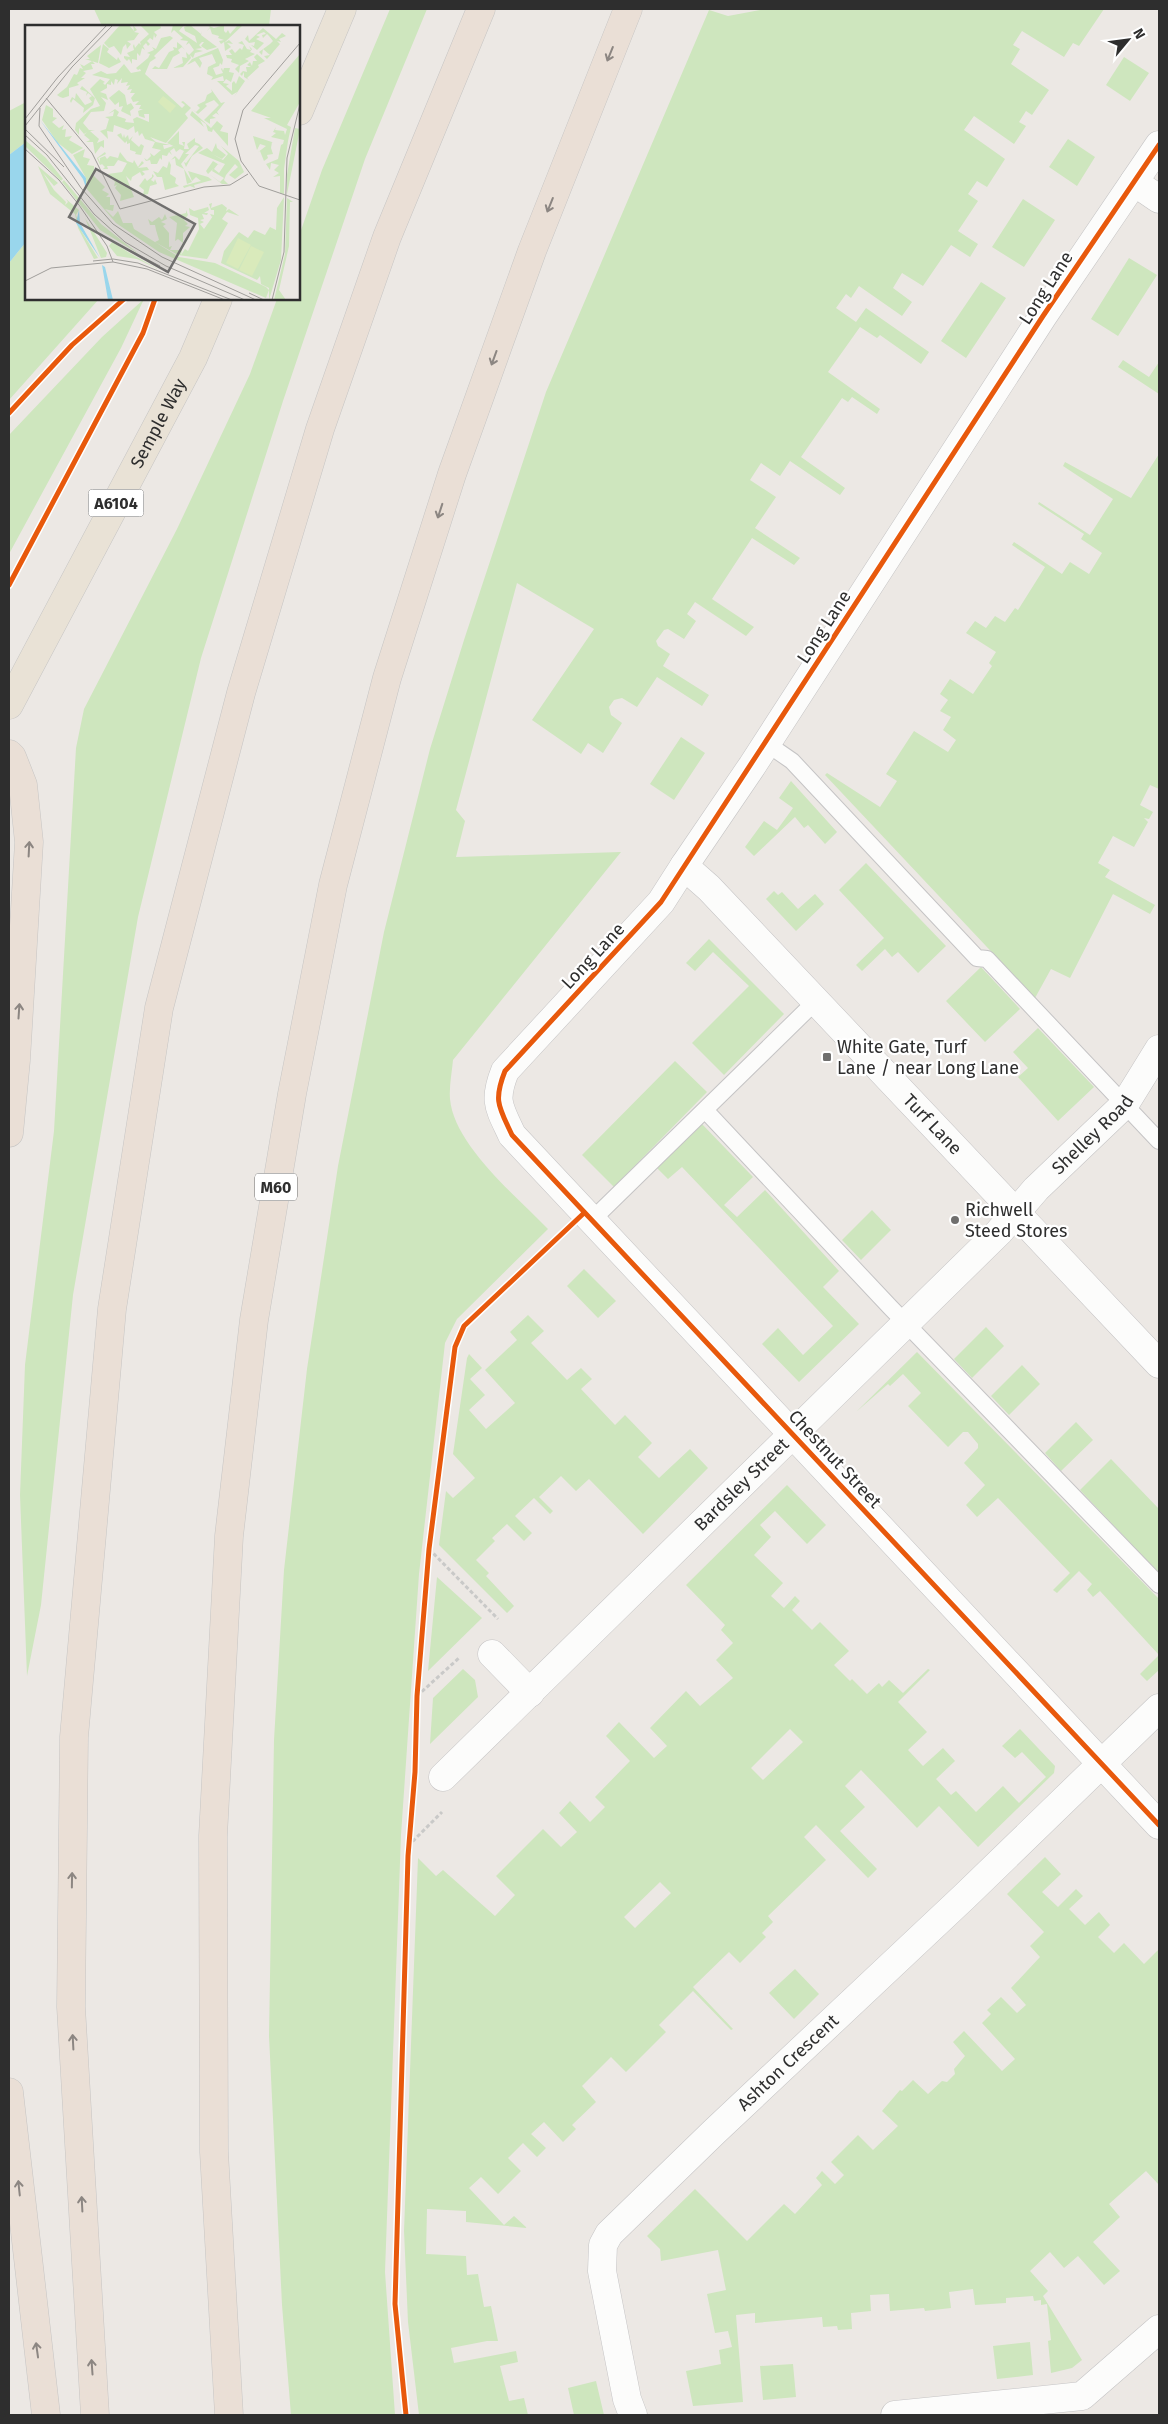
<svg xmlns="http://www.w3.org/2000/svg" width="1168" height="2424" viewBox="0 0 1168 2424" font-family="'Fira Sans',sans-serif">
<style>
.green{fill:#cee6be;fill-rule:evenodd}
.water{fill:#99d6ec}
.lines{fill:none;stroke-linecap:round;stroke-linejoin:round}
.service-casing{stroke:#c5c4c5;stroke-width:18}
.minor-casing{stroke:#c5c4c5;stroke-width:29}
.tertiary-casing{stroke:#c5c4c5;stroke-width:29}
.trunk-casing{stroke:#c6c5c4;stroke-width:29}
.motorway-casing{stroke:#c6c5c4;stroke-width:29}
.path{stroke:#c9c9c8;stroke-width:3;stroke-dasharray:4 2.5;stroke-linecap:butt}
.service{stroke:#fcfcfb;stroke-width:16}
.minor{stroke:#fcfcfb;stroke-width:28}
.tertiary{stroke:#fcfcfb;stroke-width:28}
.trunk{stroke:#e9e2d6;stroke-width:28}
.motorway{stroke:#eadfd6;stroke-width:28}
.cycleway-casing{stroke:#fff;stroke-width:8}
.cycleway{stroke:#e8590c;stroke-width:5}
.oneway{stroke:#8c8682}
.poi-dot{fill:#706f6e;stroke:#fff;stroke-width:2}
.labels{text-anchor:middle;dominant-baseline:central;stroke-width:4.5;stroke-linejoin:round;paint-order:stroke}
.shield{fill:#fff;stroke:#6d6d6d;stroke-width:1}
.shield-label{font-size:16px;font-weight:bold;fill:#2e2e2e}
.street-label{font-size:18px;fill:#2e2e2e;stroke:#fff}
.poi-label{font-size:18px;fill:#2e2e2e;stroke:#fff;text-anchor:start}
.inset-road{fill:none;stroke:#a09e9b;stroke-width:1}
.view{fill:#706f6e;fill-opacity:0.15;stroke:#706f6e;stroke-width:2.5}
.inset-edge{fill:none;stroke:#2e2e2e;stroke-width:2.5}
</style>
<rect width="100%" height="100%" fill="#ece8e4"/>
<path class="green" d="M94,9H271L269,26H102Z
M390,9H427L365,159L283,401L201,658L138,917L73,1295L41,1605L27,1676L20,1495L25,1365L54,1131L76,748L84,709L177,529L250,374L277,299H299V236L322,170Z
M765,9H1104L1079,46L1073,43L1064,57L1022,31L1013,45L1020,49L1011,64L1049,90L1032,115L1026,111L1019,122L1026,126L1014,144L974,116L964,130L1005,159L987,187L977,181L968,194L978,201L958,231L978,244L970,257L951,245L923,286L902,273L893,288L912,302L902,316L859,286L851,298L846,294L836,308L856,322L866,308L929,352L921,364L880,335L877,338L860,327L828,372L880,409L877,414L852,397L848,402L842,398L801,457L845,488L840,495L790,461L780,476L761,463L750,480L776,497L755,528L800,558L794,565L752,538L712,599L754,627L746,636L695,602L687,614L696,621L684,639L668,629L664,630L656,641L658,646L670,654L663,666L709,695L702,706L657,677L637,707L622,698L614,700L609,707L611,715L622,723L603,753L588,743L581,754L532,720L594,629L517,583L456,810L465,821L456,857L621,852L453,1060C452,1072 449,1086 450,1099C454,1145 517,1197 548,1229L457,1319L445,1343L419,1574L401,1835L385,2272L395,2415H291L282,2305L269,2036L274,1740L284,1570L307,1369L338,1166L384,932L430,749L464,640L546,392L709,10L728,16Z
M1124,57L1149,73L1130,101L1106,85Z
M26,102V142L9,155V111Z
M1068,139L1095,157L1077,186L1049,167Z
M1023,199L1055,220L1024,267L992,247Z
M26,242V299H99L9,400V263Z
M1129,258L1157,275L1118,336L1091,319Z
M981,282L1006,298L966,358L941,341Z
M144,299L121,348L9,554V435L102,337Z
M1123,360L1149,377L1159,362V394L1118,367Z
M1159,454V789L1150,785L1140,805L1153,812L1149,819L1144,818L1148,822L1134,847L1113,836L1098,863L1110,870L1105,877L1155,905L1150,914L1113,894L1070,978L1051,969L1035,998L825,775L827,773L880,807L897,781L886,774L914,731L948,752L956,740L943,730L951,717L940,711L948,700L940,694L950,679L973,694L992,666L989,663L996,652L966,633L975,621L986,628L995,616L1005,622L1015,608L1018,610L1045,567L1012,545L1014,542L1062,574L1070,562L1089,574L1102,553L1081,539L1084,534L1038,504L1039,502L1090,535L1113,499L1063,466L1065,462L1131,498Z
M681,737L705,753L674,800L650,784Z
M791,781L837,832L825,844L808,825L804,828L795,817L754,856L745,847L764,821L777,830L793,808L779,798Z
M866,863L946,946L918,973L898,952L892,957L885,949L862,971L856,965L884,938L839,890Z
M774,891L778,895L782,892L798,909L815,894L824,904L796,931L766,899Z
M709,939L784,1014L724,1075L692,1043L749,986L713,952L695,971L686,963Z
M981,967L1020,1009L985,1042L946,1001Z
M1038,1028L1094,1087L1058,1121L1018,1077L1028,1068L1013,1052Z
M675,1061L707,1092L614,1187L582,1155Z
M701,1123L753,1177L724,1205L737,1217L765,1190L839,1271L823,1287L859,1324L799,1382L762,1344L778,1328L803,1355L833,1326L682,1167L668,1179L656,1167Z
M872,1210L891,1230L861,1260L842,1240Z
M584,1269L616,1301L598,1318L567,1286Z
M528,1315L544,1331L531,1343L567,1380L581,1368L592,1379L581,1389L615,1425L625,1415L652,1443L638,1457L659,1478L690,1449L708,1468L643,1534L589,1479L576,1491L561,1476L539,1497L553,1511L550,1514L534,1498L515,1516L532,1533L524,1541L507,1524L492,1538L495,1541L476,1560L489,1573L486,1576L514,1606L507,1613L439,1545L446,1491L453,1498L475,1478L453,1454L467,1358L469,1354L482,1368L470,1379L485,1395L469,1410L486,1429L515,1403L485,1370L517,1340L510,1332Z
M986,1327L1004,1346L972,1378L954,1359Z
M917,1352L1159,1599V1670L1147,1681L1140,1674L1159,1655L1100,1591L1093,1597L1087,1590L1092,1584L1079,1571L1057,1593L1053,1590L1070,1573L998,1498L977,1517L966,1505L985,1485L964,1463L978,1448V1444L968,1432H963L948,1447L946,1445L908,1406L921,1393L903,1374L890,1386L888,1384L856,1412Z
M1022,1365L1040,1384L1009,1415L991,1396Z
M1076,1422L1093,1440L1061,1471L1045,1453Z
M1111,1459L1159,1509V1573L1080,1490Z
M787,1485L826,1525L807,1544L775,1511L760,1525L771,1537L754,1555L783,1583L771,1596L784,1608L795,1596L800,1601L792,1610L812,1630L820,1622L849,1651L834,1665L850,1681L852,1679L867,1694L879,1683L882,1687L889,1680L903,1693L928,1669L930,1670L898,1702L927,1732L908,1750L923,1766L943,1748L955,1761L936,1779L951,1795L956,1791L976,1812L1003,1786L1019,1803L1046,1777L1022,1752L1015,1758L1002,1746L1020,1729L1055,1766L1054,1773L978,1847L939,1806L917,1828L861,1770L845,1786L865,1807L840,1831L877,1869L868,1878L816,1825L804,1837L826,1860L768,1916L773,1922L762,1933L766,1937L740,1963L729,1952L693,1987L733,2029L731,2030L693,1991L659,2025L666,2032L626,2072L611,2057L582,2086L596,2102L572,2125L576,2129L563,2142L544,2122L531,2134L546,2148L537,2157L523,2143L508,2158L521,2171L498,2194L481,2177L469,2188L504,2225L514,2216L527,2228L466,2222V2211L427,2209L426,2254L466,2256L467,2275L478,2274L484,2307L491,2306L498,2341H487L451,2348L454,2363L516,2351L518,2362L500,2366L509,2401L524,2398L528,2415H419L408,2322L404,2231L418,1858L436,1876L443,1870L495,1916L515,1895L496,1876L543,1829L561,1847L577,1832L559,1813L570,1801L590,1822L605,1807L595,1797L630,1761L606,1736L619,1722L654,1758L667,1746L650,1728L686,1691L700,1706L733,1678L716,1660L733,1643L721,1630L725,1625L686,1585ZM790,1729L803,1742L763,1780L751,1768ZM660,1882L671,1893L635,1928L624,1917Z
M437,1577L482,1618L428,1671Z
M463,1669L475,1680L478,1697L430,1744L433,1698Z
M1045,1857L1061,1874L1042,1892L1058,1907L1076,1889L1083,1896L1069,1909L1085,1925L1099,1912L1110,1925L1098,1937L1114,1953L1124,1943L1144,1964L1159,1949V2185L1146,2171L1109,2204L1120,2217L1093,2242L1120,2271L1104,2285L1078,2256L1064,2268L1050,2252L1030,2271L1048,2291L1043,2296L1082,2360L1072,2368L1051,2373L1048,2341L1051,2340L1047,2304L1041,2305V2300L1034,2301L1033,2296L1006,2298V2303L975,2305L973,2289L949,2292L951,2308L925,2311L924,2308L890,2311L889,2294L870,2295L871,2311L851,2313L852,2329L838,2330L837,2326L823,2327L822,2317L755,2323V2313L736,2315L743,2402L693,2406L686,2371L721,2364L719,2350L732,2347L728,2331L715,2333L707,2294L726,2290L718,2250L661,2261L660,2249L647,2236L695,2189L747,2241L784,2204L795,2214L822,2185L816,2178L822,2171L835,2184L844,2175L831,2162L858,2135L873,2150L898,2126L882,2111L900,2090L902,2091L913,2080L928,2094L942,2081L947,2082L955,2074L954,2069L965,2056L953,2042L964,2031L1002,2071L1015,2059L982,2023L991,2014L987,2010L1001,1997L1017,2013L1026,2005L1011,1988L1040,1957L1030,1946L1044,1932L1007,1894Z
M795,1969L819,1994L794,2019L769,1993Z
M1030,2342L1033,2375L997,2379L993,2346Z
M793,2364L796,2397L763,2400L760,2366Z
M596,2381L604,2415H574L568,2388Z"/>
<path class="water" d="M26,142V242L9,263V155Z"/>
<g class="lines">
<g class="service-casing">
<path id="service" d="M766,743L792,761L977,958L987,959L1159,1141
M705,1110L890,1307L1159,1585
M591,1221L816,1001"/>
</g>
<g class="minor-casing">
<g id="minor">
<path d="M1134,182L1159,199"/>
<path d="M684,866L661,902L505,1071C493,1101 499,1107 512,1135L1159,1825"/>
<path d="M492,1654L530,1693"/>
<path id="s1" d="M443,1777L999,1232L1036,1189L1125,1104L1159,1049"/>
<path id="s2" d="M633,2415L627,2399L602,2271L603,2245L609,2234L714,2132L965,1896L1159,1708"/>
<path d="M895,2415L1082,2396L1159,2329"/>
</g>
</g>
<g class="tertiary-casing">
<g id="tertiary">
<path id="s3" d="M1159,145L1043,316L752,766L684,866L709,888L1159,1364"/>
</g>
</g>
<g class="trunk-casing">
<g id="trunk">
<path d="M299,111L342,9"/>
<path id="s4" d="M9,705L193,358L218,299"/>
</g>
</g>
<g class="motorway-casing">
<path id="motorway" d="M9,754L12,757L23,785L29,842L16,1060L9,1133
M9,2092L46,2415
M95,2415L71,2007L74,1737L112,1309L159,1008L241,693L320,429L387,237L481,9
M229,2415L214,2152L213,1836L229,1536L254,1320L292,1094L333,885L387,678L452,474L532,251L628,9"/>
</g>
<path class="path" d="M429,1549L498,1619
M417,1696L459,1658
M408,1846L442,1812"/>
<use href="#service" class="service"/>
<use href="#minor" class="minor"/>
<use href="#tertiary" class="tertiary"/>
<use href="#trunk" class="trunk"/>
<use href="#motorway" class="motorway"/>
<g class="cycleway-casing">
<path id="cycleway" d="M1159,145L1043,316L661,902L505,1071C493,1101 499,1107 512,1135L1159,1825
M9,413L72,345L124,299
M9,585L143,333L155,299
M406,2415L395,2304L408,1856L415,1772L417,1696L429,1549L455,1347L464,1326L584,1213"/>
</g>
<use href="#cycleway" class="cycleway"/>
</g>
<defs><path id="oneway-shaft" d="M-6 0H5M1.5-3L5.5 0L1.5 3" fill="none" stroke-width="1.6" stroke-linecap="round" stroke-linejoin="round" transform="scale(1.25)"/></defs>
<g class="oneway">
<use href="#oneway-shaft" transform="translate(610 54) rotate(112)"/>
<use href="#oneway-shaft" transform="translate(550 205) rotate(112)"/>
<use href="#oneway-shaft" transform="translate(494 358) rotate(110)"/>
<use href="#oneway-shaft" transform="translate(440 511) rotate(108)"/>
<use href="#oneway-shaft" transform="translate(29 849) rotate(-87)"/>
<use href="#oneway-shaft" transform="translate(19 1011) rotate(-86)"/>
<use href="#oneway-shaft" transform="translate(72 1880) rotate(-89)"/>
<use href="#oneway-shaft" transform="translate(73 2042) rotate(-93)"/>
<use href="#oneway-shaft" transform="translate(19 2188) rotate(-96)"/>
<use href="#oneway-shaft" transform="translate(82 2204) rotate(-93)"/>
<use href="#oneway-shaft" transform="translate(37 2350) rotate(-98)"/>
<use href="#oneway-shaft" transform="translate(92 2367) rotate(-94)"/>
</g>
<g class="poi-dot">
<rect x="822" y="1052" width="10" height="10" rx="2.5"/>
<circle cx="955" cy="1220" r="5"/>
</g>
<g class="labels">
<g class="shield">
<rect x="88.5" y="489.5" width="55" height="27" rx="4"/>
<rect x="255" y="1173.5" width="42" height="27" rx="4"/>
</g>
<g class="shield-label">
<text x="116" y="503">A6104</text>
<text x="276" y="1187">M60</text>
</g>
<g class="street-label">
<text transform="translate(1046 288) rotate(-57)">Long Lane</text>
<text stroke="none"><textPath href="#s4" startOffset="319">Semple Way</textPath></text>
<text transform="translate(824 627) rotate(-57)">Long Lane</text>
<text transform="translate(593 956) rotate(-47)">Long Lane</text>
<text stroke="none"><textPath href="#s3" startOffset="1222">Turf Lane</textPath></text>
<text stroke="none"><textPath href="#s1" startOffset="914">Shelley Road</textPath></text>
<text transform="translate(835 1459) rotate(47)">Chestnut Street</text>
<text stroke="none"><textPath href="#s1" startOffset="418">Bardsley Street</textPath></text>
<text stroke="none"><textPath href="#s2" startOffset="434">Ashton Crescent</textPath></text>
</g>
<g class="poi-label">
<text x="837" y="1047">White Gate, Turf<tspan x="837" dy="21">Lane / near Long Lane</tspan></text>
<text x="965" y="1210">Richwell<tspan x="965" dy="21">Steed Stores</tspan></text>
</g>
</g>
<g transform="translate(25 25)">
<rect width="275" height="275" fill="#ece8e4"/>
<path d="M95,0H104L109,6L108,0L112,5L109,7L114,8L109,15L102,16L106,19L102,24L101,19L98,22L96,30L89,21L84,23L79,18ZM115,0H135L136,3L129,7L132,10L130,13L129,9L128,15L125,13L122,16L125,19L123,21L121,18L118,21L120,25L117,23L115,31L112,28V35L107,34V39L104,34L102,36L99,33V31L105,32L102,28L109,25L108,21L109,19L110,23L114,18L116,20L115,17L124,9ZM148,0H159L154,6L172,18L170,11L160,6L159,2L165,0L176,9L177,6L176,10L192,22L182,25L176,21L179,17H177L174,20L177,23L170,24L178,26L170,28L168,33L165,30L166,33L158,42L148,43L158,38L157,32L162,33L161,27L164,30L169,25L164,18L161,20L163,16L155,15L158,13L149,5L146,8ZM182,0L189,3L199,0V6L201,8L203,5L205,9L212,1L218,0L199,18L204,15L208,19L202,18L206,22L200,26L199,17L196,19L194,16L199,15L193,13L194,11L187,9L185,3L182,6L185,2ZM238,3L251,14L257,8L261,11L254,14L256,17L252,16L255,19L242,34L239,31L245,30L238,24L237,30L234,27L245,19L248,16L244,11L242,9L238,13L237,10L241,9L239,7L231,10L235,12L231,14L239,18L232,25L226,20L229,21L230,17L224,18L220,14L223,10L224,16ZM145,11L148,13L129,31L131,33L125,37L120,49L157,83L160,80L156,77L158,76L166,83L160,89L163,93L141,118L125,112L131,117L145,120H138L139,124L148,121L155,124L151,127L149,123L145,126L147,130L144,127L142,131L137,130V135L135,133L132,139H126L125,135L121,136L119,133L122,135L126,131L125,128L129,131L136,125L127,123L130,117L120,114L117,108L114,111L113,106L110,108L109,101L103,105L89,100L88,107L82,106L83,114L75,106L81,104L84,94L80,92L88,91L89,86L83,89L90,84L94,87L92,91L101,94L100,97L109,98L108,94L112,92L124,97V89H119L120,93L114,91L113,86L118,84H114L116,80H110L114,76L108,77L106,73L110,68H105L107,64L102,65L105,60L101,61L103,57L96,58L97,53L92,59L93,55L90,54L89,60L86,56V60L82,59V63L75,67L81,69L83,75L76,72L81,78L79,86L66,87L58,98L64,105H70L65,106L74,114L72,118L79,115V123L76,121L70,129L68,117H61L65,115L59,110L62,107L59,109L54,103V110L50,105L51,98L66,84L75,81L65,64L75,54L80,57L78,58L80,60L85,54L67,50L76,46L82,49L91,48L99,39L106,48L116,46L115,44L113,45L111,43L123,33L125,29L122,28L129,25L127,22L131,24L136,13ZM217,16L222,24L226,25L224,21L227,24L225,27L230,29L220,34L224,36L215,41L214,48L210,44L214,40L206,37L207,34L202,33L201,30H207L204,26L207,24L210,28L215,23L217,25L219,20L213,18ZM152,17L156,20L154,22L156,20L160,25L157,22L153,25L155,28L148,32L142,44H127L130,41L134,43L144,27L149,25L148,22L152,23ZM78,19L84,24L82,27L87,31L89,29L87,31L92,35L93,32L96,37L84,43L74,38ZM76,20L73,38L60,34H65L62,31ZM193,23L198,35L197,40L195,38L194,41L188,43L191,50L198,48L196,44L197,43L198,46L199,43H205L204,47L209,48L206,57L201,54L198,58L204,59L201,61L207,66V58L209,56L211,59L214,51L220,56L209,72L212,67L207,70L192,56H199L198,51L186,55L188,52L182,49L183,42L191,38L187,29L174,33L177,38L175,43L170,36L162,40L167,34ZM232,29L240,36L233,40L234,42L222,53L224,55L219,52V47L217,51L215,49L218,46L222,47L221,42H226L222,40L225,37L227,41L228,36H232L229,32ZM275,29V77L262,100L266,102L263,116L258,119L259,115L246,112L251,108L248,107L251,102L250,105L259,106L260,110L262,104L239,93H226H246L226,86ZM67,36L70,39H66L68,44L58,46L61,48L56,53H60L52,58L54,60L44,63V71L38,73L35,72L32,70L42,62L49,49L52,50L55,43L58,44L55,39L59,41ZM57,61L70,73L68,80L58,88L59,83L48,74L46,78L45,76L47,72L50,74L51,68L60,80L67,77L64,73L67,71L63,68L61,71L62,67L55,64ZM186,64L196,78L200,77L192,87L194,90L191,88L187,91L191,93L185,94V99L179,95L194,80L189,75L180,79L182,81L173,89L168,85L171,87L175,83L172,80L180,76L182,70L187,67ZM94,65L100,70L102,80L106,78L109,83L105,86L106,91L96,86L98,81L94,82V77L90,80L84,73ZM21,80L28,84V92L32,93L27,97L34,103L39,100L37,105L41,104L40,112L47,111L44,115L58,123L47,129L32,117L17,95ZM167,86L186,103L192,96L198,101L195,106L203,108V121L188,104L187,107L183,106L181,99L175,95L179,102L165,90ZM270,103L275,104L262,169V150ZM154,106V119L159,121L157,117H160L159,124H164L162,119L170,113V117L178,121L174,119L178,123L167,131L161,142L159,137L161,138L174,121L170,120L160,129H164L156,139L167,157L162,159L159,144L151,140L150,133L146,135L150,131L154,135L159,126L142,118ZM96,108L98,113L99,109L100,113L103,110L104,115L108,111L106,115L114,122L116,119L119,121L116,130L110,129L111,127L105,125V118L102,119V116L100,118L92,110ZM228,111L250,118L247,117L246,123L248,129L242,130L243,133L239,136L235,126L232,128L241,121L235,119L232,125ZM0,115L21,133L38,154L36,156L0,121ZM263,116L259,144V169L255,168V151L248,152L254,148L249,145L254,140L246,138L245,145L241,139L253,134L256,120ZM191,118L192,123L201,130L197,134L187,129L198,135L203,129L196,121L214,136L219,147L210,154L204,150L213,142L210,139L201,150L199,155L203,159H197L184,149L195,157L199,153L187,146L188,144L183,149L181,146L188,136L196,141L193,139L189,144L194,148L200,139L173,128L182,123L187,127ZM60,124L58,132L65,134L62,140L69,141V151L80,162L77,165L84,169L81,172H85V180H89L88,186L80,184L88,192L93,186L98,198H107L109,204L154,232L190,238L241,262L244,265L241,273L134,227L91,198L61,163V153L48,130ZM80,127L81,129L73,133L75,137V133L80,131L82,134L85,131L93,133L95,127L102,136L108,138L109,135L113,142L117,136L119,138L113,143L122,142L124,145L117,146L120,149L117,151L115,147L107,152L106,156L101,151L109,172L95,176L96,170L90,163L92,160L89,161L90,157L83,149L97,147L102,138L93,135L89,141H82L83,144H78L80,142L77,139L86,135L75,140L72,133ZM144,136L146,140L145,149L151,153L150,158L154,161L140,165L137,152H132L128,146L133,148L138,141L142,143ZM13,141L33,158L29,161L18,148L29,165L41,177L40,180L43,177L41,174L54,185L51,190L57,207L73,233L69,234L53,203L50,189L25,169ZM163,146L183,152L187,155L169,160L170,163L165,161L159,163L158,161L176,156L171,152L167,156ZM127,149L129,151L126,155L129,157L130,154L132,159L125,161L123,169L118,170L119,165L114,161L120,153L122,156L127,152ZM39,155L76,199L114,229L75,205L37,157ZM259,172L256,235L244,275V263L236,259L235,251L232,255L196,238L199,226L214,207L223,213L229,205L240,210L245,202L251,205L252,183ZM262,173L268,177H265L264,221L254,265L261,275H249L260,229ZM187,178L186,183L197,179L202,183L201,186L204,184L213,190L214,191L202,187L197,194L203,198L182,234L153,230L130,217L134,215L131,205L130,200H125L123,194L127,197L134,192L137,195L140,189L142,194L136,197L141,199L138,201L144,208V222L147,221L145,225H157L156,230L160,224L163,226L174,204L173,193L165,190L164,183L169,186L183,182L184,185L179,188H183L182,190L177,189L179,194L175,195L179,197L175,199L179,204L188,191L187,192L185,189L189,190V185H186L184,179ZM161,185L163,190L159,195L163,199L160,201L165,202L158,208V218L153,214L150,216L152,198L144,192L161,188ZM60,193L82,228L81,232L76,233ZM87,217L103,227L133,244L112,234L92,231L84,221Z" fill="#cee6be"/>
<path d="M138,71L151,81L145,88L133,77ZM213,213L226,220L213,244L201,238ZM226,221L239,227L227,251L214,245Z" fill="#d9eabb"/>
<path d="M15,95L61,153V163L58,154ZM54,185L55,198L75,233L51,198ZM77,240L80,242L88,275H83Z" fill="#99d6ec"/>
<path class="inset-road" d="M275,18L218,85L210,114L216,136L234,161L275,175M21,73L67,128L95,184L179,162L205,160L223,149M15,83L14,101L56,163L88,199L137,232L231,275M0,94L33,52L82,0M0,101L47,42L88,0M0,104L39,142M0,110L22,130L69,189L100,217L141,241L220,275M0,124L34,155L54,180L82,221L88,237L122,244L200,275M74,209L135,241M88,234L113,238L207,275M68,236L88,234M0,256L26,243L88,237M224,268L239,275M247,275L259,227L262,133L275,79"/>
<path class="view" d="M71,144L170,199L143,247L44,192Z"/>
<rect width="275" height="275" class="inset-edge"/>
</g>
<rect width="1168" height="2424" fill="none" stroke="#2e2e2e" stroke-width="20"/>
<g transform="translate(1128 40) rotate(61)" stroke="#ffffff" stroke-width="4" paint-order="stroke">
<path d="M0-4L9 19L0 12L-9 19Z" fill="#2e2e2e"/>
<text y="-8" font-size="14" font-weight="bold" text-anchor="middle" fill="#2e2e2e">N</text>
</g>
</svg>
